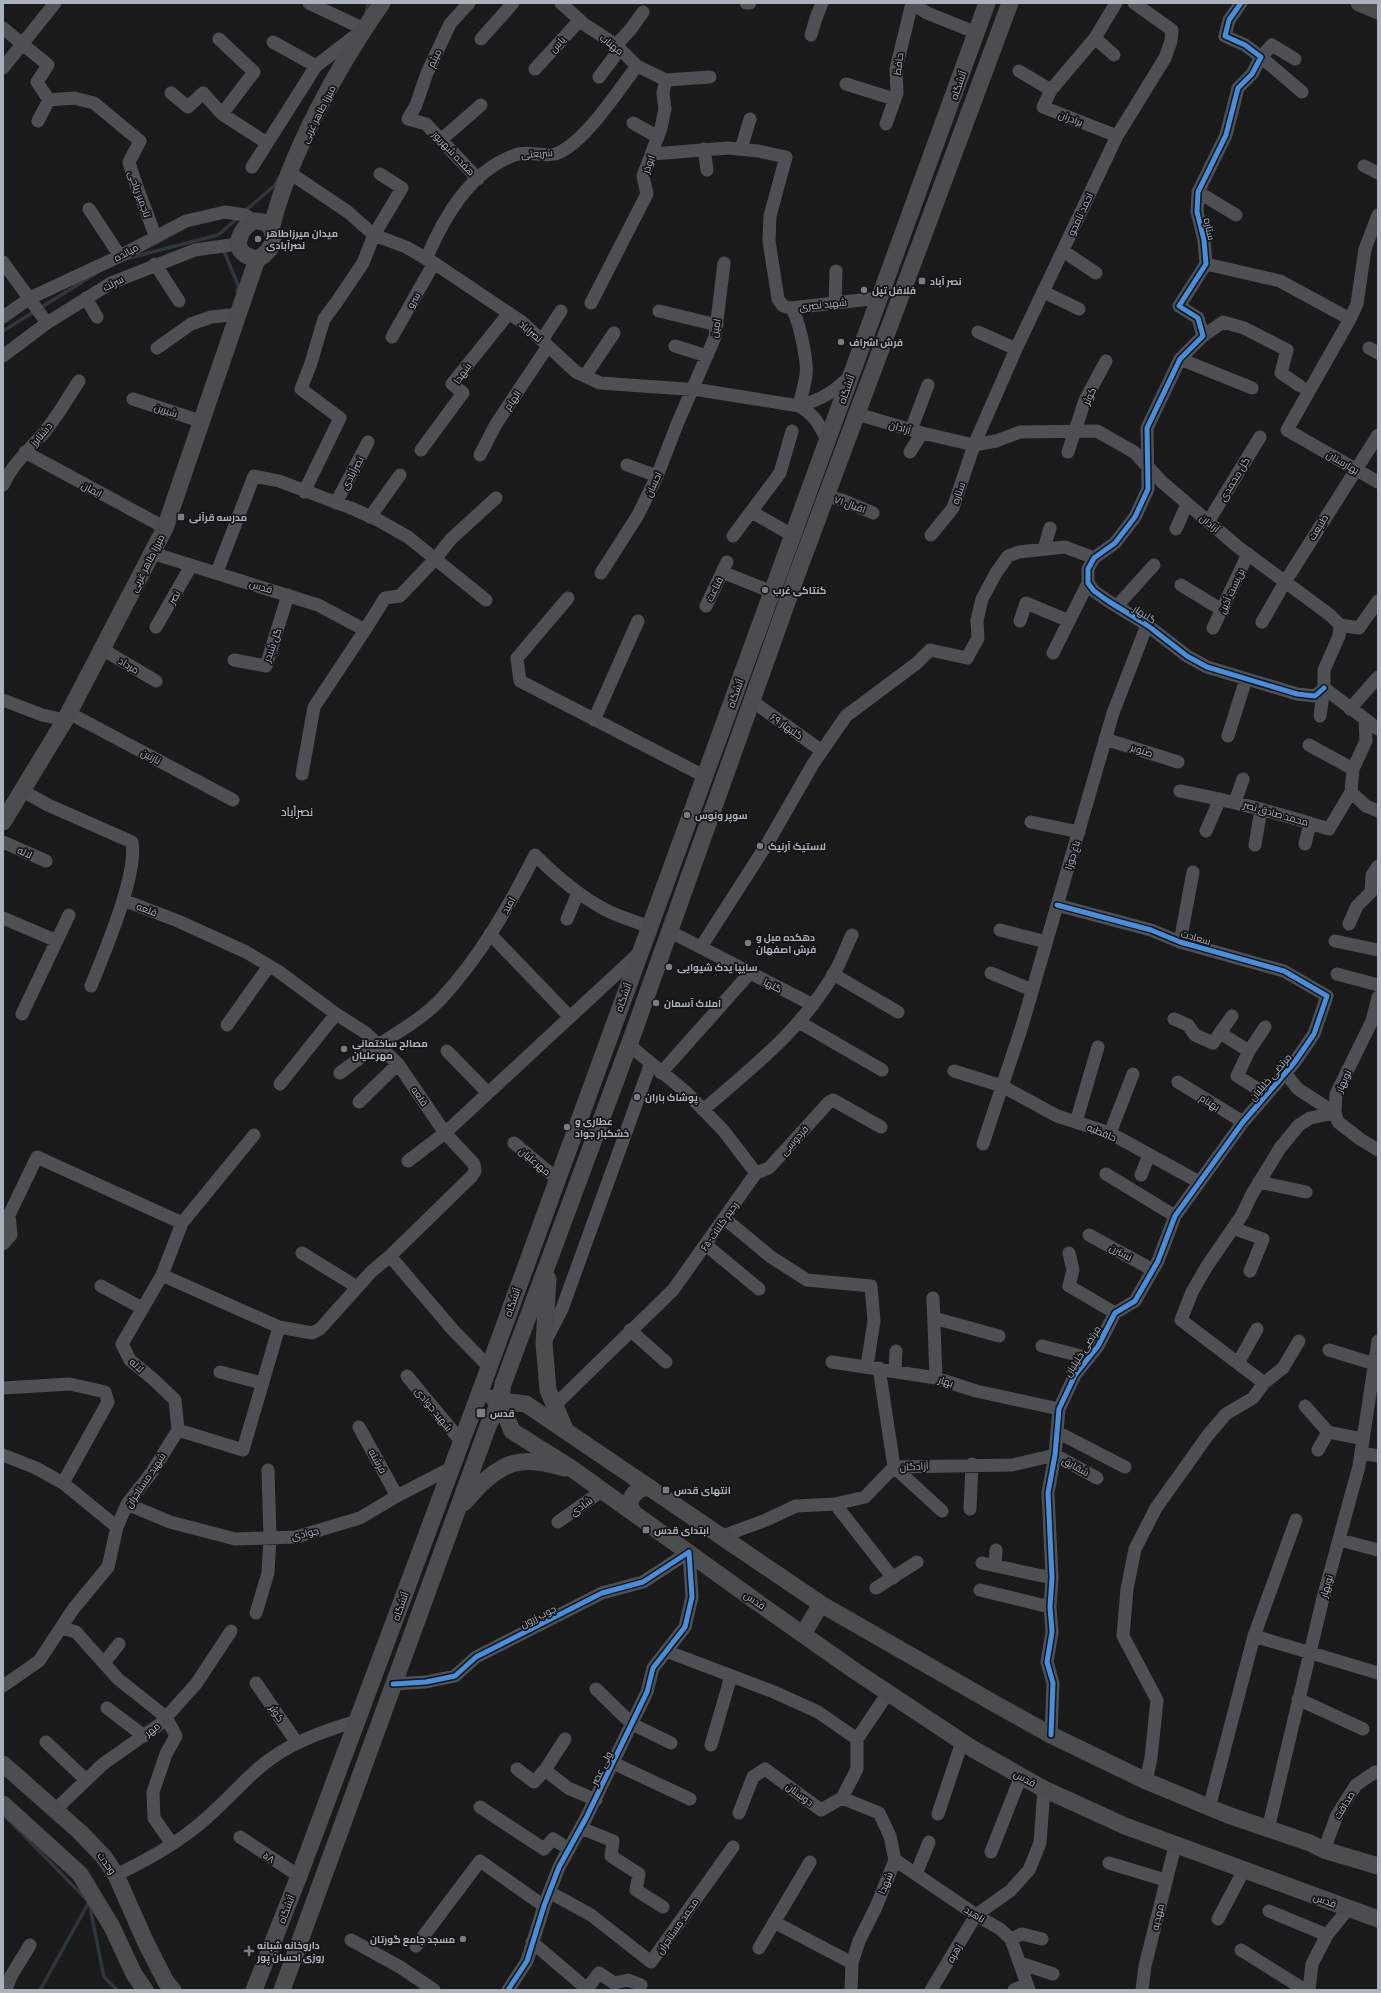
<svg xmlns="http://www.w3.org/2000/svg" width="1381" height="1993" viewBox="0 0 1381 1993" font-family="Manrope,Cairo,sans-serif">
<style>
.lines{fill:none;stroke-linecap:round;stroke-linejoin:round}
.stream{stroke:#2d373d;stroke-width:3.5}
.minor{stroke:#4e5054;stroke-width:13}
.major{stroke:#4c4d4f;stroke-width:17}
.cycleway-casing{stroke:#141517;stroke-width:8}
.cycleway{stroke:#468fdf;stroke-width:5}
.poi-dot{fill:#797d83;stroke:#141517;stroke-width:1.5}
.labels{text-anchor:middle;dominant-baseline:central;stroke-width:3.5;stroke-linejoin:round;paint-order:stroke}
.street-label{font-size:10px;fill:#acb2bb;stroke:#141517}
.poi-label{font-size:10px;font-weight:bold;fill:#acb2bb;stroke:#141517;text-anchor:start}
.quarter-label{font-size:12px;fill:#cdd1d7;stroke:#141517}
</style>
<rect width="100%" height="100%" fill="#1a1a1b"/>
<g class="lines">
<path class="stream" d="M366,14L368,3
M245,211L275,185L280,176
M223,249L239,287L237,291
M125,259L218,235L238,218
M3,331L95,274
M7,1818L89,1902L104,1977L117,1990
M40,1990L89,1902"/>
<path class="minor" d="M469,3L450,24L427,73L416,105L408,119L426,124L478,179
M561,3L584,24L616,45L637,66L666,80
M746,3H750
M912,3L927,13L977,33
M1116,3L1095,38L1051,90L1043,107L1117,136
M1241,3L1229,20L1225,36L1245,45L1261,57L1252,74L1238,88L1226,135L1198,192L1197,212L1204,240L1206,264L1179,306L1198,318L1203,336L1180,359L1147,428L1148,489L1135,517L1115,543L1094,558L1088,569V583L1094,591L1108,601L1147,625L1187,656L1207,667L1297,694L1315,696L1324,688
M3,28L48,65L37,82L49,100L74,98L94,103L140,141L129,162C136,188 147,211 155,236
M811,35L816,18L822,3
M1095,38L1114,55
M219,39L254,72L222,114L267,143
M481,39L513,3
M273,42L316,66
M616,45L631,29L643,12
M1295,59L1272,45L1261,57L1302,92
M3,68L55,3
M535,69L580,20
M1019,71L1051,90
M599,77L620,49
M846,84L894,99
M171,93L188,107L203,93L222,114
M38,121L49,100
M633,123L658,137
M886,124L897,93L896,69L912,3
M442,139L481,105
M704,149L707,170
M741,149L750,119
M652,154L728,148L758,151L786,157L770,216L769,241L778,299L783,306L791,308C799,318 808,362 806,375C805,385 801,396 799,406
M1364,166L1378,173
M252,167L316,66L364,29L309,3
M290,173L348,212L374,235L406,247L434,263L522,322L576,372L600,383L700,390L799,406C815,415 819,424 827,440
M1198,192L1236,215
M89,209L120,256
M1378,215L1365,249L1357,304L1350,319L1287,430L1378,482
M1063,251L1096,273
M426,259C444,217 470,171 515,155C528,150 542,157 555,154C583,146 619,89 637,66
M3,262L47,323
M155,264L179,301
M1206,264L1280,281L1350,319
M1044,292L1079,309
M86,298L97,317
M591,303L647,194L643,176L661,128L665,109L663,93L666,80L710,77
M835,303L836,271
M791,308L879,298
M659,311L717,325
M3,317L30,298L120,256L186,221L225,212L245,215L254,221
M978,332L1016,349
M1203,336L1223,322L1244,328L1287,350L1281,373L1300,386
M392,337L434,263
M542,340L561,311
M675,346L707,356
M157,348L191,324L211,317L239,314
M1369,348L1378,353
M3,356L47,323L111,283L195,250L238,244
M1180,359L1252,388
M585,376L614,333
M133,399L200,421
M799,406C822,399 833,393 850,376
M857,414L922,433L974,445L996,441L1020,432L1097,431L1134,452L1162,482L1238,547L1330,615L1340,625L1339,636L1324,670V688L1365,719L1366,741L1353,769L1351,792L1366,806L1378,811
M911,430L928,385
M421,450L463,393L452,384L509,313
M25,452L160,525
M910,452L922,433
M1068,452L1085,400L1106,361
M480,455L496,424L548,346
M627,465L657,476
M3,485C12,465 26,453 40,437C55,421 66,400 79,381
M304,492L340,418L301,389L311,363L324,319L336,303L363,263L374,235L402,188L380,174
M826,496L842,500L873,513
M336,503L368,442
M752,512L792,535
M370,517L400,475
M1208,522L1260,437
M1176,529L1187,504
M931,535L953,508L974,445L1016,349L1117,136L1165,58L1171,41L1172,30L1134,3
M733,536L780,473L792,431
M1044,549L1050,528
M152,553L318,605L365,630
M217,572L254,476L279,481L351,508L378,520L408,537L486,600
M722,572L772,592
M601,573L638,515L657,476L678,422L715,337L724,263
M1181,585L1222,610
M568,598L517,658L520,681L704,776
M706,606L727,562
M1117,606L1154,565
M1020,621L1026,603L1069,621
M1262,622L1285,582L1378,435
M1340,625L1359,628L1378,601
M156,627L191,566
M1213,628L1248,554
M102,649L156,681
M1053,653L1088,583
M234,660L266,666L288,595
M3,700L42,715L65,720
M752,701L822,751
M1350,709L1378,677
M69,713L233,800
M1320,716L1324,688
M1365,719L1378,729
M594,720L638,621
M1228,736L1246,679
M1105,739L1178,762
M1309,745L1353,769
M302,774L314,707L365,630L385,598L400,596L436,558L451,539L496,498
M23,791L48,805L132,842C138,875 104,953 91,986
M1180,791C1231,801 1280,813 1329,829L1351,792
M1235,802L1243,779
M1031,822L1079,832
M1206,831L1220,799
M3,842L46,861
M1305,844L1310,823
M1255,845L1261,809
M123,900L178,921L246,952L278,971L336,1014L366,1033L398,1064L445,1133L474,1164L475,1171L472,1176L390,1256L453,1330L488,1366
M3,918L57,941
M567,919L578,893
M1349,924L1357,906L1371,892L1372,875L1378,866
M1000,930L1046,942
M669,931L813,1005
M490,934L570,1017
M1335,941L1378,950
M1180,942L1193,872
M701,947L767,844L813,764L846,716L917,663L930,650L967,658L978,638L977,620L982,599L996,573L1008,556L1019,552L1065,547L1094,558
M991,973L1032,990
M833,974L898,1012
M1337,974L1378,985
M1378,997L1372,1021L1336,1094L1335,1113L1338,1122L1360,1139L1378,1150
M22,1014L69,915
M1174,1019L1188,1025L1195,1035L1213,1043L1220,1033L1249,1051L1237,1076L1266,1094
M799,1022L882,1070
M227,1025L269,966
M1220,1033L1232,1016
M447,1051L488,1093
M1249,1051L1265,1027
M954,1071L1002,1086L1057,1116L1110,1133L1199,1182
M340,1073C353,1063 366,1053 380,1044C401,1030 423,1018 441,999C480,957 509,906 535,855C556,876 579,896 606,910C619,917 635,921 649,927
M661,1073L750,973
M1285,1073L1298,1089L1335,1113
M1178,1082L1243,1122
M280,1084L336,1014
M359,1102L398,1064
M703,1110C753,1067 807,1025 838,966C843,956 847,945 852,935
M1076,1122L1098,1047
M1110,1133L1133,1074
M514,1143L557,1179
M983,1144L1022,1026L1113,713L1147,625
M408,1161L445,1133L639,953
M756,1173L769,1168L829,1102L833,1100L881,1127
M1106,1174L1175,1216
M1141,1175L1149,1155
M1259,1182L1306,1192
M724,1218L771,1257L807,1280L871,1286L874,1321L867,1366
M182,1223L254,1135
M1233,1228L1263,1239L1250,1271
M1089,1235L1153,1270
M3,1244L11,1235L9,1215L37,1157L182,1223L162,1275L279,1327L312,1333L320,1329L371,1272L390,1256
M706,1245L759,1289
M302,1253L357,1287
M1069,1253L1073,1270L1069,1286L1115,1313
M162,1275L122,1344L130,1360L153,1379L175,1400L178,1430
M101,1286L142,1308
M933,1298L936,1378
M934,1318L999,1336
M630,1330L666,1362
M546,1340L562,1309L651,1063
M1042,1346L1089,1358
M1329,1350L1378,1365
M832,1362L936,1378L976,1391L1059,1409
M1238,1363L1257,1329
M879,1368L894,1467L942,1511
M895,1370L896,1351
M220,1372L262,1383
M407,1376L461,1441
M1264,1383L1283,1368L1299,1341
M3,1388L70,1384L105,1392L108,1402L63,1483
M554,1406L673,1290L756,1173L723,1130L686,1092L629,1045
M1305,1406L1328,1432L1363,1439
M359,1427L397,1496
M1057,1432L1125,1467
M1318,1450L1328,1432
M1361,1453L1378,1456
M3,1455L36,1468L63,1483L117,1527
M127,1504L170,1522L235,1539L296,1537L360,1518L397,1496L451,1468
M835,1504L893,1578
M970,1509L972,1464
M558,1522L603,1490
M720,1537L766,1520L796,1506L835,1504L865,1497L894,1467L1012,1465L1055,1455L1097,1478
M1340,1540L1378,1550
M982,1563L1052,1578
M995,1566L996,1550
M876,1588L917,1562
M980,1590L1050,1607
M256,1613L268,1573L270,1538L268,1470
M62,1628L76,1632L118,1679L166,1717L176,1736L166,1754L153,1792L154,1818L172,1844
M1254,1636L1378,1673
M666,1651L774,1692L818,1712L857,1739
M104,1663L119,1644
M256,1683L297,1743
M393,1684L426,1682L455,1676L476,1657L602,1593L643,1582L689,1552L692,1597L685,1627L653,1668L647,1692L586,1818L559,1867L544,1906L527,1961L508,1990
M3,1686L39,1661L74,1608L108,1567L117,1527L127,1504L152,1472L178,1430L243,1450L279,1327
M596,1689L632,1724L671,1743
M1298,1699L1363,1729
M107,1708L144,1736
M1051,1735L1053,1683L1047,1662L1052,1632L1050,1607L1052,1578L1048,1493L1055,1455L1059,1409L1075,1375L1098,1346L1115,1313L1135,1301L1158,1261L1175,1216L1243,1122L1294,1063L1314,1034L1327,996L1284,971L1180,942L1151,930L1057,905
M46,1742L86,1780
M711,1745L731,1676
M613,1763L690,1799
M517,1769L534,1782L545,1770L568,1788L596,1800
M545,1770L565,1739
M1146,1781L1151,1758L1157,1700L1123,1636L1127,1589L1135,1549L1156,1508L1208,1435L1226,1414L1253,1398L1264,1383L1181,1320L1192,1292L1207,1266L1242,1215L1252,1194L1280,1148L1299,1125L1310,1118L1335,1113
M842,1798L879,1813L890,1836L895,1860L876,1907L859,1941L852,1963L851,1990
M480,1807L544,1849L553,1839L569,1849
M1209,1808L1254,1636L1296,1520
M54,1811L103,1764L160,1724L196,1684L231,1631
M739,1813L753,1777L765,1769L821,1810L842,1798L857,1769V1739L888,1693
M938,1814L962,1742
M581,1828L613,1841L611,1856L639,1874L636,1890L663,1907
M1268,1829L1323,1598L1359,1466L1378,1341
M240,1837L299,1876
M1324,1850L1337,1815L1356,1785L1375,1772L1378,1773
M991,1852L1021,1776
M895,1860L976,1915L1000,1929L1011,1939L1029,1990
M1109,1863L1165,1880
M916,1874L929,1842
M116,1875C143,1862 168,1849 192,1830C216,1812 236,1788 259,1768C286,1744 323,1731 357,1721
M549,1892L591,1915L651,1962L733,1847
M1269,1911L1327,1935
M1218,1919L1244,1870
M774,1922L852,1963
M1011,1939L1022,1934L1042,1939
M351,1940L400,1967L434,1990
M532,1942L587,1989L599,1973L614,1983L628,1980L641,1985
M416,1946L480,1861L544,1906
M759,1948L810,1862
M1241,1950L1305,1990
M1020,1963L1053,1974
M6,1990L11,1976L30,1945
M931,1990L976,1915L1010,1891L1029,1870L1040,1843L1044,1789
M1014,1990L1027,1984
M1142,1990L1145,1966L1175,1846
M1309,1990L1312,1964L1327,1935L1348,1909"/>
<path class="major" d="M1359,3L1378,11
M254,221C279,219 279,250 257,259C248,257 240,254 238,244C240,233 244,226 254,221Z
M271,229C290,153 337,67 382,3
M3,822L65,720L165,528L257,259
M548,1279L544,1343L548,1390L565,1429
M493,1398L500,1401L526,1404L821,1604L999,1706L1051,1735L1146,1781L1228,1815L1310,1843L1324,1850L1378,1866
M500,1401L512,1431L571,1468L757,1602L855,1671L973,1749L1044,1789L1125,1826L1378,1919
M464,1503C477,1487 499,1464 521,1462C535,1460 551,1464 564,1468
M633,1512L629,1504C633,1492 638,1489 649,1487
M803,1634L821,1604
M3,1764L80,1832L104,1857L116,1875L146,1943L166,1982L173,1990
M3,1804L80,1874L112,1927L134,1974L145,1990
M254,1990L299,1876L480,1392L987,3
M282,1990L488,1426L500,1401L503,1384L629,1045L796,577L1010,3"/>
<g class="cycleway-casing">
<path id="cycleway" d="M1241,3L1229,20L1225,36L1245,45L1261,57L1252,74L1238,88L1226,135L1198,192L1197,212L1204,240L1206,264L1179,306L1198,318L1203,336L1180,359L1147,428L1148,489L1135,517L1115,543L1094,558L1088,569V583L1094,591L1108,601L1147,625L1187,656L1207,667L1297,694L1315,696L1324,688
M393,1684L426,1682L455,1676L476,1657L602,1593L643,1582L689,1552L692,1597L685,1627L653,1668L647,1692L586,1818L559,1867L544,1906L527,1961L508,1990
M1051,1735L1053,1683L1047,1662L1052,1632L1050,1607L1052,1578L1048,1493L1055,1455L1059,1409L1075,1375L1098,1346L1115,1313L1135,1301L1158,1261L1175,1216L1243,1122L1294,1063L1314,1034L1327,996L1284,971L1180,942L1151,930L1057,905"/>
</g>
<use href="#cycleway" class="cycleway"/>
</g>
<g class="poi-dot">
<circle cx="258" cy="239" r="4"/>
<rect x="918" y="277" width="8" height="8" rx="2"/>
<circle cx="864" cy="290" r="4"/>
<circle cx="841" cy="342" r="4"/>
<rect x="177" y="513" width="8" height="8" rx="2"/>
<circle cx="765" cy="590" r="4"/>
<circle cx="687" cy="815" r="4"/>
<circle cx="760" cy="846" r="4"/>
<circle cx="748" cy="943" r="4"/>
<circle cx="669" cy="967" r="4"/>
<circle cx="656" cy="1003" r="4"/>
<circle cx="344" cy="1049" r="4"/>
<circle cx="637" cy="1097" r="4"/>
<circle cx="567" cy="1127" r="4"/>
<rect x="476" y="1408" width="10" height="10" rx="2"/>
<rect x="662" y="1486" width="8" height="8" rx="2"/>
<rect x="642" y="1526" width="8" height="8" rx="2"/>
<circle cx="463" cy="1939" r="4"/>
<path d="M247 1945h4v4h4v4h-4v4h-4v-4h-4v-4h4z"/>
</g>
<g class="labels">
<g class="street-label">
<text transform="translate(557 44) rotate(-47)">یاس</text>
<text transform="translate(612 44) rotate(38)">مهتاب</text>
<text transform="translate(434 58) rotate(-64)">میثم</text>
<text transform="translate(898 64) rotate(-83)">حافظ</text>
<text transform="translate(958 85) rotate(-70)">آتشگاه</text>
<text transform="translate(318 114) rotate(-63)">میرزا طاهر غربی</text>
<text transform="translate(1071 118) rotate(21)">برادران</text>
<text transform="translate(454 153) rotate(47)">هفده شهریور</text>
<text transform="translate(537 153) rotate(-4)">شریعتی</text>
<text transform="translate(648 164) rotate(-70)">ابوذر</text>
<text transform="translate(140 194) rotate(70)">تاجمیر ریاحی</text>
<text transform="translate(1080 214) rotate(-65)">احمد نامجو</text>
<text transform="translate(1210 229) rotate(78)">ستاره</text>
<text transform="translate(126 252) rotate(-28)">میانده</text>
<text transform="translate(113 283) rotate(-27)">سرلت</text>
<text transform="translate(413 300) rotate(-61)">سرو</text>
<text transform="translate(823 304) rotate(-6)">شهید نصری</text>
<text transform="translate(715 328) rotate(-78)">امین</text>
<text transform="translate(531 331) rotate(41)">نصراباد</text>
<text transform="translate(462 373) rotate(-55)">شهدا</text>
<text transform="translate(846 389) rotate(-70)">آتشگاه</text>
<text transform="translate(1089 396) rotate(-66)">کوثر</text>
<text transform="translate(512 400) rotate(-55)">الهام</text>
<text transform="translate(166 410) rotate(18)">شیرین</text>
<text transform="translate(900 427) rotate(16)">آزادان</text>
<text transform="translate(41 434) rotate(-50)">دشتابرز</text>
<text transform="translate(1343 462) rotate(30)">بهارستان</text>
<text transform="translate(352 473) rotate(-62)">نصرآبادی</text>
<text transform="translate(1234 479) rotate(-59)">گل محمدی</text>
<text transform="translate(653 484) rotate(-65)">احسان</text>
<text transform="translate(92 489) rotate(28)">ایمان</text>
<text transform="translate(958 493) rotate(-71)">ستاره</text>
<text transform="translate(850 504) rotate(20)">۷۱ اقبال</text>
<text transform="translate(1210 523) rotate(40)">آزادان</text>
<text transform="translate(1318 527) rotate(-58)">طبیعت</text>
<text transform="translate(147 563) rotate(-63)">میرزا طاهر غربی</text>
<text transform="translate(261 586) rotate(18)">قدس</text>
<text transform="translate(714 589) rotate(-64)">قناعت</text>
<text transform="translate(1231 591) rotate(-65)">بن‌بست آذین</text>
<text transform="translate(174 597) rotate(-60)">نصر</text>
<text transform="translate(1145 614) rotate(33)">گلبهار</text>
<text transform="translate(272 645) rotate(-70)">گل شبدر</text>
<text transform="translate(129 665) rotate(31)">مرداد</text>
<text transform="translate(735 693) rotate(-70)">آتشگاه</text>
<text transform="translate(787 726) rotate(35)">۶۹ گلبهار</text>
<text transform="translate(1142 750) rotate(18)">صنوبر</text>
<text transform="translate(151 756) rotate(28)">نازنین</text>
<text transform="translate(1276 813) rotate(16)">محمد صادق نصر</text>
<text transform="translate(25 852) rotate(25)">لاله</text>
<text transform="translate(1072 855) rotate(-73)">باغ جوزا</text>
<text transform="translate(508 905) rotate(-61)">امید</text>
<text transform="translate(147 909) rotate(21)">قلعه</text>
<text transform="translate(1196 937) rotate(16)">سعادت</text>
<text transform="translate(773 985) rotate(27)">گلها</text>
<text transform="translate(623 997) rotate(-70)">آتشگاه</text>
<text transform="translate(1270 1077) rotate(-49)">مرتضی خلیلیان</text>
<text transform="translate(1343 1081) rotate(-65)">نوبهار</text>
<text transform="translate(420 1096) rotate(56)">قلعه</text>
<text transform="translate(1210 1102) rotate(32)">بهنام</text>
<text transform="translate(1102 1132) rotate(22)">حافظیه</text>
<text transform="translate(794 1140) rotate(-48)">فردوسی</text>
<text transform="translate(535 1161) rotate(40)">مهرعلیان</text>
<text transform="translate(719 1226) rotate(-55)">۶۵-رحیم کلنات</text>
<text transform="translate(1121 1252) rotate(29)">نسترن</text>
<text transform="translate(512 1302) rotate(-70)">آتشگاه</text>
<text transform="translate(1082 1351) rotate(-57)">مرتضی خلیلیان</text>
<text transform="translate(137 1365) rotate(43)">لاله</text>
<text transform="translate(946 1381) rotate(17)">بهار</text>
<text transform="translate(434 1409) rotate(51)">شهید جوادی</text>
<text transform="translate(378 1461) rotate(61)">فرشته</text>
<text transform="translate(914 1466) rotate(-3)">آزادگان</text>
<text transform="translate(1076 1466) rotate(29)">شقایق</text>
<text transform="translate(145 1480) rotate(-56)">شهید مستاجران</text>
<text transform="translate(581 1506) rotate(-36)">شادی</text>
<text transform="translate(305 1533) rotate(-13)">جوادی</text>
<text transform="translate(1326 1586) rotate(-74)">نوبهار</text>
<text transform="translate(755 1600) rotate(35)">قدس</text>
<text transform="translate(400 1606) rotate(-70)">آتشگاه</text>
<text transform="translate(538 1616) rotate(-26)">جوب زرون</text>
<text transform="translate(277 1713) rotate(56)">کوثر</text>
<text transform="translate(152 1729) rotate(-37)">مهر</text>
<text transform="translate(601 1768) rotate(-64)">ولی عصر</text>
<text transform="translate(1025 1778) rotate(29)">قدس</text>
<text transform="translate(800 1794) rotate(37)">دوستان</text>
<text transform="translate(1344 1805) rotate(-59)">صداقت</text>
<text transform="translate(269 1857) rotate(33)">۵۸</text>
<text transform="translate(107 1863) rotate(54)">وحدت</text>
<text transform="translate(885 1883) rotate(-68)">شهدا</text>
<text transform="translate(1325 1900) rotate(21)">قدس</text>
<text transform="translate(286 1909) rotate(-69)">آتشگاه</text>
<text transform="translate(975 1914) rotate(32)">ناهید</text>
<text transform="translate(1157 1917) rotate(-77)">مهدیه</text>
<text transform="translate(677 1926) rotate(-55)">محمد مستاجران</text>
<text transform="translate(954 1953) rotate(-59)">زهره</text>
</g>
<g class="poi-label">
<text x="266" y="233">میدان میرزاطاهر<tspan x="266" dy="12">نصرآبادی</tspan></text>
<text x="930" y="281">نصر آباد</text>
<text x="872" y="290">فلافل تپل</text>
<text x="849" y="342">فرش اشراف</text>
<text x="189" y="517">مدرسه قرآنی</text>
<text x="773" y="590">کنتاکی غرب</text>
<text x="695" y="815">سوپر ونوس</text>
<text x="768" y="846">لاستیک آرنیک</text>
<text x="756" y="937">دهکده مبل و<tspan x="756" dy="12">فرش اصفهان</tspan></text>
<text x="677" y="967">سایپا یدک شیوایی</text>
<text x="664" y="1003">املاک آسمان</text>
<text x="352" y="1043">مصالح ساختمانی<tspan x="352" dy="12">مهرعلیان</tspan></text>
<text x="645" y="1097">پوشاک باران</text>
<text x="575" y="1121">عطاری و<tspan x="575" dy="12">خشکبار جواد</tspan></text>
<text x="490" y="1413">قدس</text>
<text x="674" y="1490">انتهای قدس</text>
<text x="654" y="1530">ابتدای قدس</text>
<text x="455" y="1939" text-anchor="end">مسجد جامع گورتان</text>
<text x="257" y="1945">داروخانه شبانه<tspan x="257" dy="12">روزی احسان پور</tspan></text>
</g>
<g class="quarter-label">
<text x="297" y="811">نصرآباد</text>
</g>
</g>
<rect width="1381" height="1993" fill="none" stroke="#acb2bb" stroke-width="8"/>
</svg>
